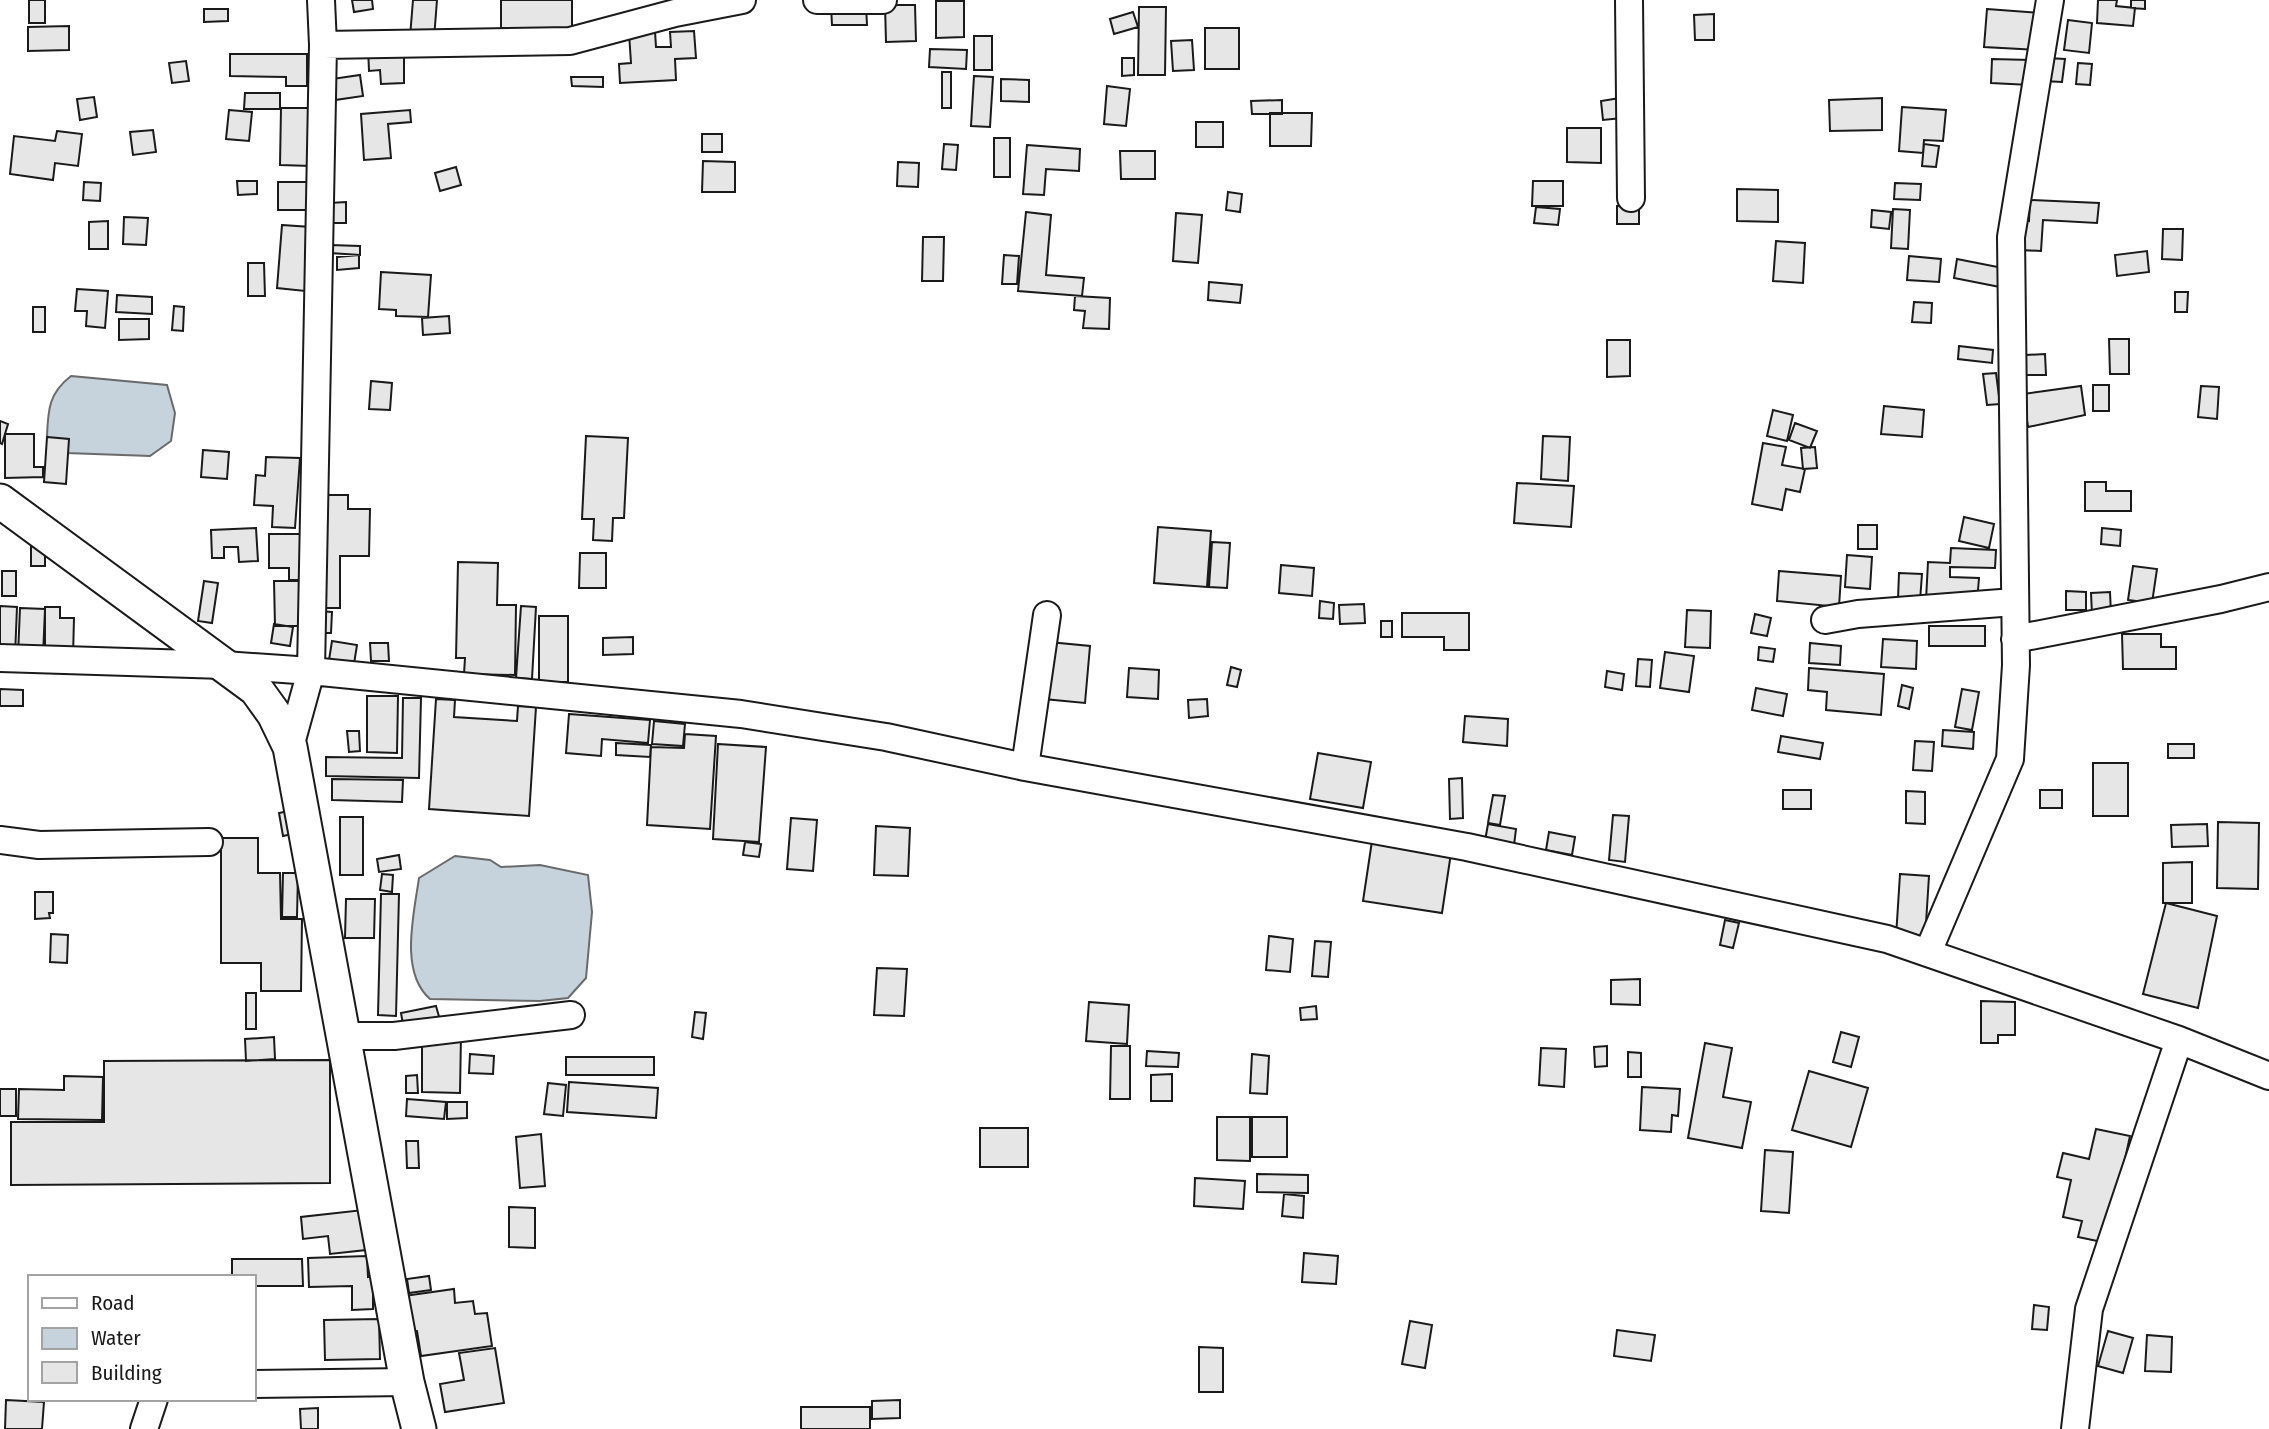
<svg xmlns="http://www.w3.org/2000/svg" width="2269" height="1429" viewBox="0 0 2269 1429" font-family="'Fira Sans Condensed',sans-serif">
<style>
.water{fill:#c6d2dc;stroke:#6a6a6a;stroke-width:2}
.building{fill:#e6e6e6;stroke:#1a1a1a;stroke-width:2}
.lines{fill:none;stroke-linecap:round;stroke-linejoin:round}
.minor-casing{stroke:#1a1a1a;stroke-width:30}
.major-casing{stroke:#1a1a1a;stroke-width:37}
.minor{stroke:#fff;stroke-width:26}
.major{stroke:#fff;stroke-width:33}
</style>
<rect width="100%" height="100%" fill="#fff"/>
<path class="water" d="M71,376L167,385L175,413L171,441L150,456L66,453L47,436C48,409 49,393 71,376Z
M455,856L490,860L501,867L540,865L588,875L592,912L586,978L568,998L540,1001L430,999C399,972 414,914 419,878Z"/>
<path class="building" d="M29,0H45V23H29Z
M352,0H372L373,9L354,12Z
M413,0H437L434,39L410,37Z
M501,0H572V28H501Z
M2098,0H2117L2116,6L2135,8L2133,26L2097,23Z
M2131,0H2145V9L2131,8Z
M936,1H964V37L936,38Z
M866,5L867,25H832L831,6Z
M885,5H915L916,41L886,42Z
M1139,7H1166L1165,75H1138Z
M204,9H228V21L204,22Z
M1987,9L2040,13L2037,50L1984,47Z
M1133,12L1138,27L1114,34L1110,19Z
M1714,14V40H1695L1694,15Z
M2068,20L2092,23L2089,53L2064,50Z
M69,26V50L28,51V27Z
M1205,28H1239V69H1205Z
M655,31L656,47H671L670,32L694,31L696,58L675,59L676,80L620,83L619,64L631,63L629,33Z
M974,36H992V70H974Z
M1192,40L1194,70L1173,71L1171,41Z
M368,47H404V83L381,84L380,70L369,71Z
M930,49L967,50L966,69L929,67Z
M230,54H307V86H286V77L230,76Z
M1122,58H1134V75L1122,76Z
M2047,58L2065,59L2062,82L2044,81Z
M1992,59L2031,60L2030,85L1991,83Z
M186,61L189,81L172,83L169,63Z
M2078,63L2092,64L2090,85L2076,84Z
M942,72H951V108H942Z
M360,75L363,96L335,100L332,79Z
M974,76L993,77L990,127L971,126Z
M571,77H603V87L572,86Z
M1001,79L1029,80V102L1001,101Z
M1107,86L1130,89L1126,126L1104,124Z
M245,93H280V109H244Z
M94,97L97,117L80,120L77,99Z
M1620,98L1622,118L1603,120L1601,101Z
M1882,98V130L1830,131L1829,100Z
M1282,100V114H1252L1251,101Z
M1902,107L1946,110L1943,141L1924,140L1923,153L1899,151Z
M281,108H312L311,166L280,165Z
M229,110L252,112L249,141L226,139Z
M410,110L411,122L388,124L391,158L364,160L361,114Z
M1270,113H1312L1311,146H1270Z
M1196,122H1223V147H1196Z
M1567,128H1601V163L1567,162Z
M153,130L156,152L133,155L130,132Z
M57,131L82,134L78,166L55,163L53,180L10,174L14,136L55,141Z
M702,134H722V152H702Z
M994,138H1010V177H994Z
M944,144L958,145L956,170L942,169Z
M1924,144L1939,146L1936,167L1922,166Z
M1027,145L1080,149L1079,171L1046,169L1044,195L1023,194Z
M1120,151H1155V179H1121Z
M703,161L735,162V192H702Z
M898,162L919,163L918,187L897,186Z
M456,167L461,185L440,191L435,173Z
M237,181H257V194L238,195Z
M1533,181H1563V206H1532Z
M84,182L101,183L100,201L83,200Z
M278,182H311V210H278Z
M1895,183L1921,184L1920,200L1894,199Z
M1737,189L1778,190V222L1737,221Z
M1228,192L1242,194L1240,212L1226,210Z
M2030,200L2099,203L2097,223L2043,220L2041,251L2021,250L2022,220L2029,221Z
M346,202V223H329V203Z
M1639,205V224H1617V206Z
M1536,207L1560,209L1558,225L1534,223Z
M1893,209L1910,210L1908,249L1891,248Z
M1872,210L1891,212L1889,229L1871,227Z
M1026,212L1051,215L1046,275L1084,278L1082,296L1018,291Z
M1176,213L1202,215L1198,263L1173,261Z
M124,217L148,218L146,245L123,244Z
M108,221V249H89V222Z
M282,225L311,227L305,291L277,288Z
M2163,229H2183L2182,260L2162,259Z
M923,237H944L943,281H922Z
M1776,241L1805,243L1803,283L1773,281Z
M330,245L360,246V255L330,253Z
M2147,251L2149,272L2117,276L2115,255Z
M359,255V268L337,270V257Z
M1004,255L1019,256L1017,284H1002Z
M1909,256L1941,259L1939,282L1907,280Z
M1957,259L2008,269L2005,288L1954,278Z
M248,263H264L265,296H248Z
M381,272L431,275L428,317L396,316V310L379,309Z
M1209,282L1242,285L1240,303L1208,300Z
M77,289L108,291L105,328L86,326L87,311H75Z
M2175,292H2188L2187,312H2175Z
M117,295L152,297V314L116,312Z
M1075,296L1110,298L1109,329L1083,328L1085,311L1074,310Z
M1914,302L1932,303L1931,323L1912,322Z
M174,306L184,307L183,331L172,330Z
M33,307H45V332H33Z
M449,316L450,333L423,335L422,318Z
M119,319H149V339L119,340Z
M2109,339H2129V374H2110Z
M1607,340H1630V376L1607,377Z
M1959,346L1993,350L1992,363L1958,359Z
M2045,354L2046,375H2026V355Z
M1996,373L2000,404L1987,405L1983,374Z
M371,381L392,383L390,410L369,409Z
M2093,385H2109V411H2093Z
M2081,386L2085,415L2028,427L2023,394Z
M2201,386L2219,387L2217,419L2198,417Z
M1884,406L1924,410L1922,437L1881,434Z
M1773,410L1793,415L1787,441L1767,436Z
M0,421L8,424L2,444L0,443Z
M1795,423L1817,431L1810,448L1789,440Z
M5,434H34V467H43V477L5,478Z
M586,436L628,438L624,518H613L612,541L593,540L594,519H582Z
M1543,436L1570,437L1568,481L1541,479Z
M47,437L69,439L66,484L44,482Z
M1763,443L1786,447L1782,465L1805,469L1800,492L1786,489L1782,510L1752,504Z
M1815,447L1817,468L1803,469L1801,448Z
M203,450L229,452L227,479L201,477Z
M266,457L300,458L295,528L272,527L273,506L254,505L256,475L265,476Z
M2085,482H2106V491H2131V511H2085Z
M1517,483L1574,486L1571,527L1514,523Z
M317,495H348V509H370L369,556H340V608H321Z
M1964,517L1994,524L1989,548L1959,541Z
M1858,525H1877V549H1858Z
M1158,527L1211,531L1207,587L1154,583Z
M256,528L258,561L239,562L238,547H224V558H212L211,530Z
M2102,528L2121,530L2120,546L2101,544Z
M269,534H301L300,580H289V568H269Z
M31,542H45V566H31Z
M1212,542L1230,543L1227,588L1209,587Z
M1951,548L1996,550L1995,568L1950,567V577L1979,578L1977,602L1926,600L1928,562L1950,563Z
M580,553H606V588H579Z
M1847,555L1872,557L1870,589L1845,587Z
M458,562L498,563L497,605H516L515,675L464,674L465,658H456Z
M1281,565L1314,568L1312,596L1279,593Z
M2133,566L2157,569L2152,603L2128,600Z
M2,571H16V596H2Z
M1779,571L1841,576L1839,607L1777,601Z
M1899,573L1922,574L1920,601L1898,599Z
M204,581L218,583L212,623L198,621Z
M274,581H302V626H275Z
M2066,591L2086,592V610H2066Z
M2110,592L2111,614L2092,615L2091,593Z
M1320,601L1334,603L1333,619L1319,618Z
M1364,604L1365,623L1340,624L1339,605Z
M0,606L17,607L15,656L0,655Z
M521,606L536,607L532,679L516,678Z
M45,607H60V618H74L73,657H45Z
M20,608L45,609L43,656L18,655Z
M1687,610L1711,611L1710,648L1685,647Z
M317,611L332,612L331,633H316Z
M1402,613H1469V650H1444V637H1402Z
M1755,614L1771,618L1767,636L1751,633Z
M539,616H568V682H539Z
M1381,621H1392V637H1381Z
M274,624L293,627L290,646L271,643Z
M1929,626H1985V646H1929Z
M2122,634H2161V647H2176V669H2123Z
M633,637V654L603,655V638Z
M1883,639L1917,641L1916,669L1881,667Z
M332,641L357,645L354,664L329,660Z
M1049,642L1090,646L1085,703L1044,699Z
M370,643H388L389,661H371Z
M1810,643L1841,646L1840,665L1809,663Z
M1759,647L1775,649L1773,662L1758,660Z
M1665,652L1694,656L1689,692L1660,688Z
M1638,659L1652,660L1650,687L1636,686Z
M1231,667L1241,670L1237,687L1227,685Z
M1129,668L1159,670L1158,699L1127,697Z
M1809,668L1884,674L1881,715L1826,710L1827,692L1808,690Z
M1607,671L1624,674L1622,690L1605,687Z
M1902,685L1913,688L1909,709L1898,706Z
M1756,688L1787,694L1783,716L1752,710Z
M0,689L23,690V706H0Z
M1962,689L1979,692L1972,730L1955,727Z
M367,696H398L397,753L367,752Z
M403,698H421L419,778L326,776V757L402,758Z
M436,699L455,700L454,717L517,721L518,706L536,707L529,816L429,809Z
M1207,699L1208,716L1189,718L1188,700Z
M569,714L650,720L648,743L602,739L601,756L566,753Z
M1465,716L1508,719L1507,746L1463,742Z
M654,721L685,724L683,746L652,744Z
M1943,730L1974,732L1973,749L1942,746Z
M347,731H359L360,751L349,752Z
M685,734L716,736L710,829L647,825L651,747L684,748Z
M1781,736L1823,743L1820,759L1778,752Z
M1915,741L1934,742L1932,771L1913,770Z
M616,743L651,745L650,757L616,755Z
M718,744L766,747L759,842L713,839Z
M2168,744H2194V758H2168Z
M1318,753L1371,762L1363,808L1310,799Z
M2093,763H2128V816H2093Z
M1462,778L1463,818L1450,819L1449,779Z
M332,779L403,780L402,802L332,800Z
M1783,790H1811V809H1783Z
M2040,790H2062V808H2040Z
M1906,791L1925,792V824L1906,823Z
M1493,795L1505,796L1500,825L1488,823Z
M298,809L302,832L283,836L279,813Z
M1613,815L1629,816L1625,862L1609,860Z
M340,817H363V875H340Z
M791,818L817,820L813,871L787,869Z
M2218,822L2259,823L2258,889L2217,888Z
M1488,824L1516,829L1514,845L1485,841Z
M2207,824L2208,846L2172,847L2171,825Z
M876,826L910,828L908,876L874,875Z
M1549,832L1575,837L1572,855L1546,850Z
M221,838H258V873H280L281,919H302L301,991H261V963H221Z
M1372,841L1451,853L1442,913L1363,901Z
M745,842L761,844L759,857L743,855Z
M399,855L401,869L379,872L377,859Z
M2192,862V903H2163V863Z
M283,873H298L297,917H282Z
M382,874L393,875L392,892L380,890Z
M1900,874L1929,876L1925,939L1896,937Z
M35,892H53V913H49L50,918L35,919Z
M381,894H399L396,1016L378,1015Z
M346,899H375L374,938H345Z
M2166,903L2217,916L2198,1008L2143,994Z
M1725,920L1739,923L1733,948L1720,945Z
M51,934L68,935L67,963L50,962Z
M1269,936L1293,939L1290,972L1266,970Z
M1315,941L1331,942L1328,977L1312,976Z
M877,968L907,969L904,1016L874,1015Z
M1640,979V1005L1611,1004V980Z
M246,993H256V1029H246Z
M1981,1001L2015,1002V1035H1998V1043H1981Z
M1089,1002L1129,1005L1127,1044L1086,1041Z
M436,1006L440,1020L404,1030L401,1013Z
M1316,1006L1317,1019L1301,1020L1300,1008Z
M695,1012L706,1013L703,1039L692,1037Z
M1841,1032L1859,1037L1851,1067L1833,1062Z
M422,1035H461L460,1093L422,1092Z
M274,1037L275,1059L246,1061L245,1039Z
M1705,1043L1732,1048L1723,1097L1751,1102L1742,1148L1688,1138Z
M1111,1046H1130V1099H1110Z
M1607,1046V1066L1595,1067L1594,1047Z
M1541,1048L1566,1049L1564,1087L1539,1085Z
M1147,1051L1179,1053L1178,1067L1146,1066Z
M1628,1052L1641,1053V1077H1628Z
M470,1054L494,1056L493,1074L469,1073Z
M1252,1054L1269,1056L1267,1094L1250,1093Z
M566,1057H654V1075H566Z
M330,1060V1183L11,1185V1122H104V1061Z
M1809,1071L1868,1088L1851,1147L1792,1130Z
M1172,1074V1101H1151V1075Z
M417,1075L418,1093H406V1076Z
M64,1076L103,1077L102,1120L18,1119L19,1089L64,1090Z
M569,1082L658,1088L656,1118L567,1112Z
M548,1083L566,1085L563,1116L544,1114Z
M1642,1087L1680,1089L1678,1116L1672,1115L1671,1132L1640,1130Z
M0,1089H16V1116H0Z
M407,1099L446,1102L444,1119L406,1116Z
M447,1102H467V1118L447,1119Z
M1217,1117H1250V1161L1217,1160Z
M1252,1117H1287V1157H1252Z
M980,1128H1028V1167H980Z
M2096,1129L2130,1136L2107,1243L2078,1237L2082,1221L2063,1217L2071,1180L2057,1177L2063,1153L2089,1159Z
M541,1134L545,1186L520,1188L516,1137Z
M406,1141H418L419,1168H407Z
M1765,1150L1793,1152L1789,1213L1761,1211Z
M1257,1174L1308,1175V1193L1257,1192Z
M1195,1178L1245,1181L1243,1209L1194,1206Z
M1284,1194L1304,1196L1303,1218L1282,1216Z
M509,1207L535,1208V1248L509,1247Z
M363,1210L366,1250L330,1254L328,1236L303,1239L301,1217Z
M1304,1253L1338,1256L1336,1284L1302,1282Z
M367,1256L368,1277L373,1276V1309L352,1310V1286L309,1287L308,1258Z
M232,1259H302L303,1286H254V1277H232Z
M429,1276L431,1290L409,1293L407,1279Z
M454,1289L455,1303L473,1301L475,1314L487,1313L492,1346L421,1356L417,1331L409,1332L404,1296Z
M2034,1305L2049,1307L2047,1330L2032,1329Z
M379,1319L380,1359L325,1360L324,1320Z
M1410,1321L1432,1325L1425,1368L1402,1364Z
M1617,1330L1655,1335L1651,1361L1614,1356Z
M2108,1331L2133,1338L2123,1373L2098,1366Z
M2147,1335L2172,1337L2171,1372L2145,1371Z
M1199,1347L1223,1348V1392H1199Z
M495,1348L504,1403L445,1412L440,1384L464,1380L459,1353Z
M6,1400L44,1402L42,1429H5Z
M900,1400V1418L872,1419V1401Z
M801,1407H870V1429H801Z
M318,1408V1429H301L300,1409Z"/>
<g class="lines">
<g class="minor-casing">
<path id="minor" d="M817,0H883
M1629,0L1631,198
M323,45L570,41L675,13L742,0
M1825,620L1858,614L2014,602
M2015,639L2221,599L2269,587
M0,658L224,665L311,671L741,714L886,737L1025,767L1467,847L1887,939L2179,1040L2269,1076
M290,747L311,671L323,45L321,0
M1025,767L1047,615
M0,840L39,845L209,842
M1928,952L2010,759L2016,665L2011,237L2050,0
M344,1036H394L571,1015
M254,1384L407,1382
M144,1429L154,1399
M2075,1429L2089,1309L2179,1040"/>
</g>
<g class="major-casing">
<path id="major" d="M0,501L256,689L274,714L290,747L407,1382L419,1429"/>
</g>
<use href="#minor" class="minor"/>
<use href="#major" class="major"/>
</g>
<rect x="28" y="1275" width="228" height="126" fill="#ffffff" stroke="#a3a3a3" stroke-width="2"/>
<rect x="42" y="1298" width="35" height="10" fill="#ffffff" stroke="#a3a3a3" stroke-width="2"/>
<text x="91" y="1310" font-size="21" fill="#1a1a1a">Road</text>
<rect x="42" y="1328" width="35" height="21" fill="#c6d2dc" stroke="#a3a3a3" stroke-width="2"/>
<text x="91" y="1345" font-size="21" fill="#1a1a1a">Water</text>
<rect x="42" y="1362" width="35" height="21" fill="#e6e6e6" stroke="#a3a3a3" stroke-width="2"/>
<text x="91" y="1380" font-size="21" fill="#1a1a1a">Building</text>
</svg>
